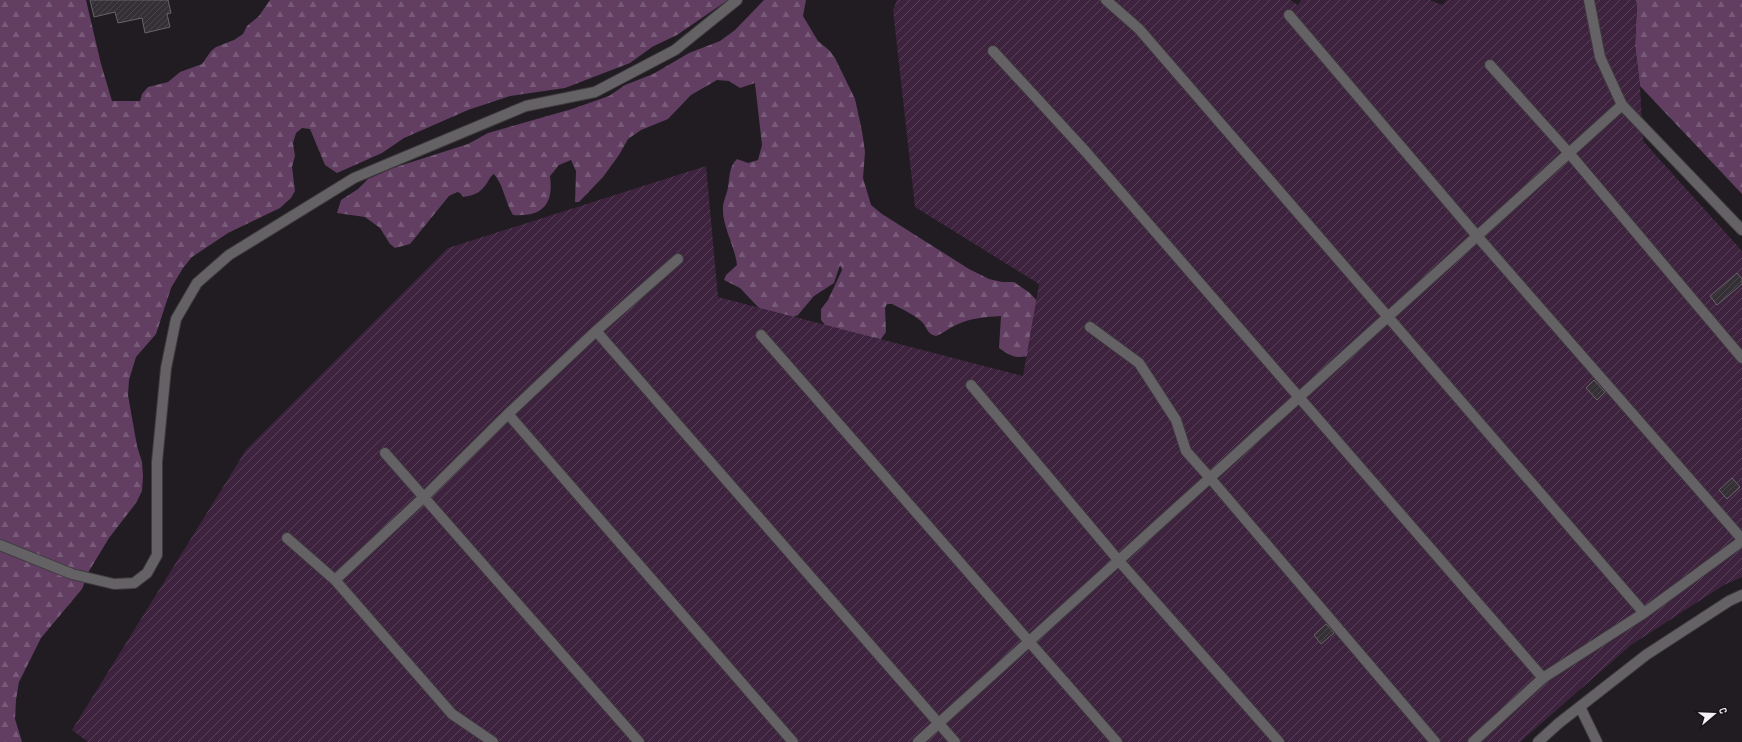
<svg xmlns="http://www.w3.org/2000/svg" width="1742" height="742" viewBox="0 0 1742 742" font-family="'Sofia Sans Condensed',sans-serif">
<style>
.forest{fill:url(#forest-firs)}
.garden{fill:url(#garden-furrows)}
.building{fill:url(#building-hatch);stroke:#686369}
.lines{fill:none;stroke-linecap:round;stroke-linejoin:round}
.minor-casing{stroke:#3e3a3e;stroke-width:12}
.minor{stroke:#656265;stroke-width:10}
</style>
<defs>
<pattern id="forest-firs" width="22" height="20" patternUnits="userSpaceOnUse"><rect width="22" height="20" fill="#613e62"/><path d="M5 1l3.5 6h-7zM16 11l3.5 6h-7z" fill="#785a79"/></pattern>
<pattern id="garden-furrows" width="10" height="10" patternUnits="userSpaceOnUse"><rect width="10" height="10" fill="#3d233e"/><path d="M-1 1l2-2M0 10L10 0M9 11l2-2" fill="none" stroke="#5a435a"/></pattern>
<pattern id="building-hatch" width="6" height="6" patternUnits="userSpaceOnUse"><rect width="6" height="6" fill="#353035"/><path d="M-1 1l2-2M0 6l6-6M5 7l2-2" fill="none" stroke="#494449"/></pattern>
</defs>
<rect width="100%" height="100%" fill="#211c21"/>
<path class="forest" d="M0,0H86L101,64L112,101H140L142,94L148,87L168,82L180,72L202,64L211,51L216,47L234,40L243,34L247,26L259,16L270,0H728L677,35L652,47L630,63L565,88L510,96L468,110L404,138L382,153L337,173L325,165L310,129L302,128L296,133L293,143L295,156L292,167L295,191L291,198L280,208L228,233L192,257L183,268L171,288L156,334L136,357L129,380L128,395L137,446L142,462L143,476L142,491L136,503L109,538L89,571L82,589L41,638L19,682L16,700L15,719L22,742H0Z
M764,0H806L803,16L818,41L830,51L835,58L855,99L862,131L865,152L863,178L871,205L882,214L969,269L989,279L1002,282H1014L1030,293L1038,302L1036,353C1020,359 1014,359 999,348L1001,316C986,317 970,318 956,325C949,328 944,333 936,336C928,335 927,328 923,323C915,315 902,309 892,304H887L885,308L886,332L881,339L862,347L829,330L821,320V309L828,300L842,270L840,265L834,283L814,296L798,315L787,320L759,308L740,288L724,280L726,275L737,265C735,246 722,226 723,208C723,201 727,194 728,187C730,175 729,167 737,159L748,163L758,160L762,145L755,83L740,88L729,81L717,80L691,95L668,119L641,130L628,139L619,155L603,177L579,202H575L576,171L571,160L559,165L550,176C554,205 542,217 513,215C505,202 504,186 494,174C489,177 488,183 484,187C478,194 471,196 463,197L460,193L457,192L449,196L410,244L395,248L390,244L380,228L365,217L337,213L341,200L358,189L368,179L393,168L468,144L488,133L572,109L609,96L625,85L653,74L689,53L720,41L735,30Z
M1635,0H1742V194L1640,86L1635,45L1637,4Z"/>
<path class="garden" d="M897,0H1290L1298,5L1301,0H1430L1442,5L1447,0H1635L1637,4L1635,45L1640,86L1643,141L1742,251V577L1724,585L1631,645L1520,742H88L72,730L246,450L448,248L706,166L718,297L1023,376L1039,284L915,207L893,10Z"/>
<path class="building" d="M90,0H168L171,13L167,14L170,27L145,33L142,18L118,23L115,12L94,17Z
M1737,273L1742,279V284L1717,305L1710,296Z
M1594,380L1605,392L1597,400L1586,388Z
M1732,478L1740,487L1727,499L1719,490Z
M1326,624L1334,633L1321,644L1314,635Z"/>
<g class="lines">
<g class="minor-casing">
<path id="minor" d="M1106,0L1139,29L1644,613
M1589,0L1600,57L1622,105
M1289,15L1477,236L1742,539
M993,51L1086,152L1543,678
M1490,65L1569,153L1742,358
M1090,327L1139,363L1176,420L1186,451L1210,478L1435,742
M596,331L955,742
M761,335L1117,742
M971,385L1119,561L1279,742
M508,414L793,742
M385,453L639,742
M287,538L335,580L452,714L493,742
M0,545L72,574L114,584L134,583L147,573L157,555V462L166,368L176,319L197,283L229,255L354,178L526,106L595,92L675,50L737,0
M335,580L424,497L508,414L596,331L678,259
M1580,707L1597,742
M918,742L1622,105L1742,230
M1473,742L1543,678L1644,613L1742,541
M1538,742L1559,723L1646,655L1729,601L1742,595"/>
</g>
<use href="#minor" class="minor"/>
</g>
<g transform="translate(1714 714) rotate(71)" stroke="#171318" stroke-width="3" paint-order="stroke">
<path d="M0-3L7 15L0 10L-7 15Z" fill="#f3f0f3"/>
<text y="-6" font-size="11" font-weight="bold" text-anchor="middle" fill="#f3f0f3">С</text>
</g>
</svg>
